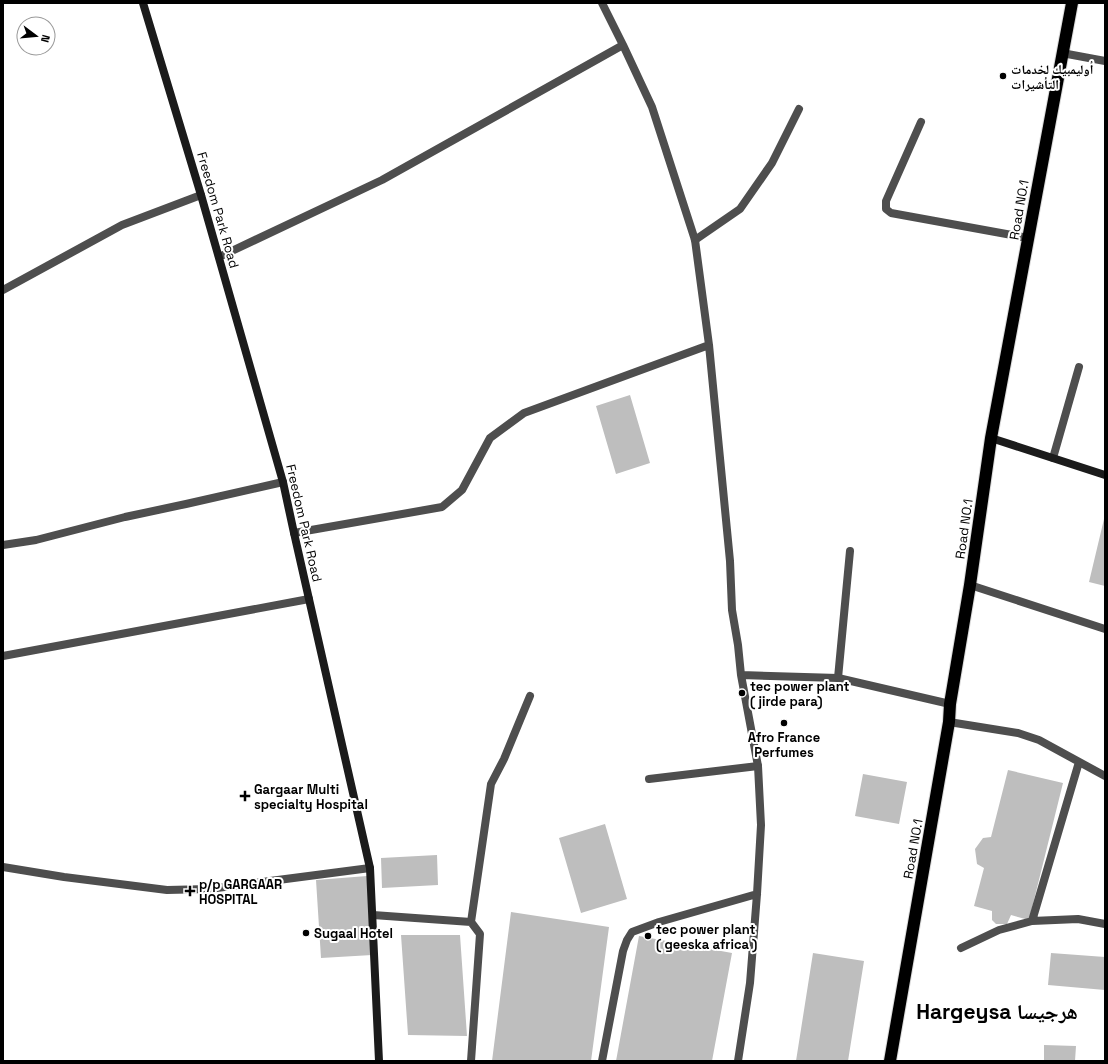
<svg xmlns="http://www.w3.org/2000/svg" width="1108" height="1064" viewBox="0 0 1108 1064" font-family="'Space Grotesk','Noto Naskh Arabic',sans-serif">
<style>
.building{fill:#bebebe}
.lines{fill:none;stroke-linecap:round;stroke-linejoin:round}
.highway-casing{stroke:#dbdbdb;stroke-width:14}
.lane{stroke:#4e4e4e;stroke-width:8}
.street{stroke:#4e4e4e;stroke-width:8}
.secondary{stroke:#1b1b1b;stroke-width:8}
.highway{stroke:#000;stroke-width:12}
.poi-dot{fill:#000;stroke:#fff;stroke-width:1.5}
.labels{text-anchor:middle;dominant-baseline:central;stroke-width:4;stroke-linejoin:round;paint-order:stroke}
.poi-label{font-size:13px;font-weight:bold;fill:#000;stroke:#fff;text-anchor:start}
.street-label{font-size:13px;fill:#000;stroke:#fff}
.town-label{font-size:21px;font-weight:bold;fill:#000;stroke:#fff}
</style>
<rect width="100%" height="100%" fill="#fff"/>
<path class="building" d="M630,395L650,463L616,474L596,406Z
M1104,519L1105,520V586L1089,582Z
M1008,770L1063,783L1029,920L1011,915L1007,924H996L992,920V911L974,906L984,868L977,864L975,849L983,838L991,837Z
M863,774L907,782L899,824L855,816Z
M605,824L627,899L581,913L559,838Z
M437,855L438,885L382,888L381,858Z
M367,876L372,955L321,958L316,880Z
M511,912L609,927L591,1061H492Z
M401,935H460L467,1036L408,1035Z
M639,936L732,953L712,1061H616Z
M813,953L864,961L848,1061H796Z
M1051,953L1105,957V990L1048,985Z
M1044,1045L1076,1046L1075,1061H1044Z"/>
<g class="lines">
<g class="highway-casing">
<path id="highway" d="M890,1061L949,722L950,704L970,585L991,438L1072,3"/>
</g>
<path class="lane" d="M921,122L886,201V209L891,213L1028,238
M695,240L740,209L772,163L799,109
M1053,458L1079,367
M838,678L850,551
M649,779L758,766"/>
<path class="street" d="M602,3L623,45L652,107L695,240L709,345L730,561L732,610L738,645L741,675L838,678L950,704
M1062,53L1105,61
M219,257L382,180L623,45
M3,290L122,225L201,195
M294,533L442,507L462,490L490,438L524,413L709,345
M3,545L36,540L125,517L186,504L283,482
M970,585L1105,629
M3,656L309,599
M949,722L1018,733L1039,740L1105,776
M3,867L64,877L167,890L209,889L370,868
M373,915L471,922L480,934L471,1061
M1032,921L1079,762
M471,922L491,784L504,759L530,696
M961,948L999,930L1032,921L1078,919L1105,924
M602,1061L623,951L627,940L632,932L659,922L757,894
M738,1061L750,983L757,894L761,825L758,766L741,675"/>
<path class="secondary" d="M143,3L201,195L283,482L294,533L370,868L379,1061
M991,438L1105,475"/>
<use href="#highway" class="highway"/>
</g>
<g class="poi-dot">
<circle cx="1003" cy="76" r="4"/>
<circle cx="742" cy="693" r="4"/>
<circle cx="784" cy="723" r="4"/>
<path d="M243 790h4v4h4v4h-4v4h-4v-4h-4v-4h4z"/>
<path d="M188 885h4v4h4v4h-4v4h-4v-4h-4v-4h4z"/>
<circle cx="306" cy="933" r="4"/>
<circle cx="648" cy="936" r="4"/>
</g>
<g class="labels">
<g class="poi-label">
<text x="1011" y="69">أوليمبيك لخدمات<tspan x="1011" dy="15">التأشيرات</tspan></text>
<text x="750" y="686">tec power plant<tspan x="750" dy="15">( jirde para)</tspan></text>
<text x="784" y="737" text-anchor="middle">Afro France<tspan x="784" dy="15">Perfumes</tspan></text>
<text x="254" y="789">Gargaar Multi<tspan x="254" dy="15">specialty Hospital</tspan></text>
<text x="199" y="884">p/p GARGAAR<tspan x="199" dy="15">HOSPITAL</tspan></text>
<text x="656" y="929">tec power plant<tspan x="656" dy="15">( geeska africa )</tspan></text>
<text x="314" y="933">Sugaal Hotel</text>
</g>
<g class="street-label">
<text transform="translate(218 210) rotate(74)">Freedom Park Road</text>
<text transform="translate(1019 210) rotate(-80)">Road NO.1</text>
<text transform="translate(304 523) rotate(77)">Freedom Park Road</text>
<text transform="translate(964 529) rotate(-82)">Road NO.1</text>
<text transform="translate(913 849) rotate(-80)">Road NO.1</text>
</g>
<g class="town-label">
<text x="997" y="1011">Hargeysa هرجيسا</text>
</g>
</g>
<rect width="1108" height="1064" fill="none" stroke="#000000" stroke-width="8"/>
<g transform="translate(36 36) rotate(106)"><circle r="19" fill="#ffffff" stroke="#999999"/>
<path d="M0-3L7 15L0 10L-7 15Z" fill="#000000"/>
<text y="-6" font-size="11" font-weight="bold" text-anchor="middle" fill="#000000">N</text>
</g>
</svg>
